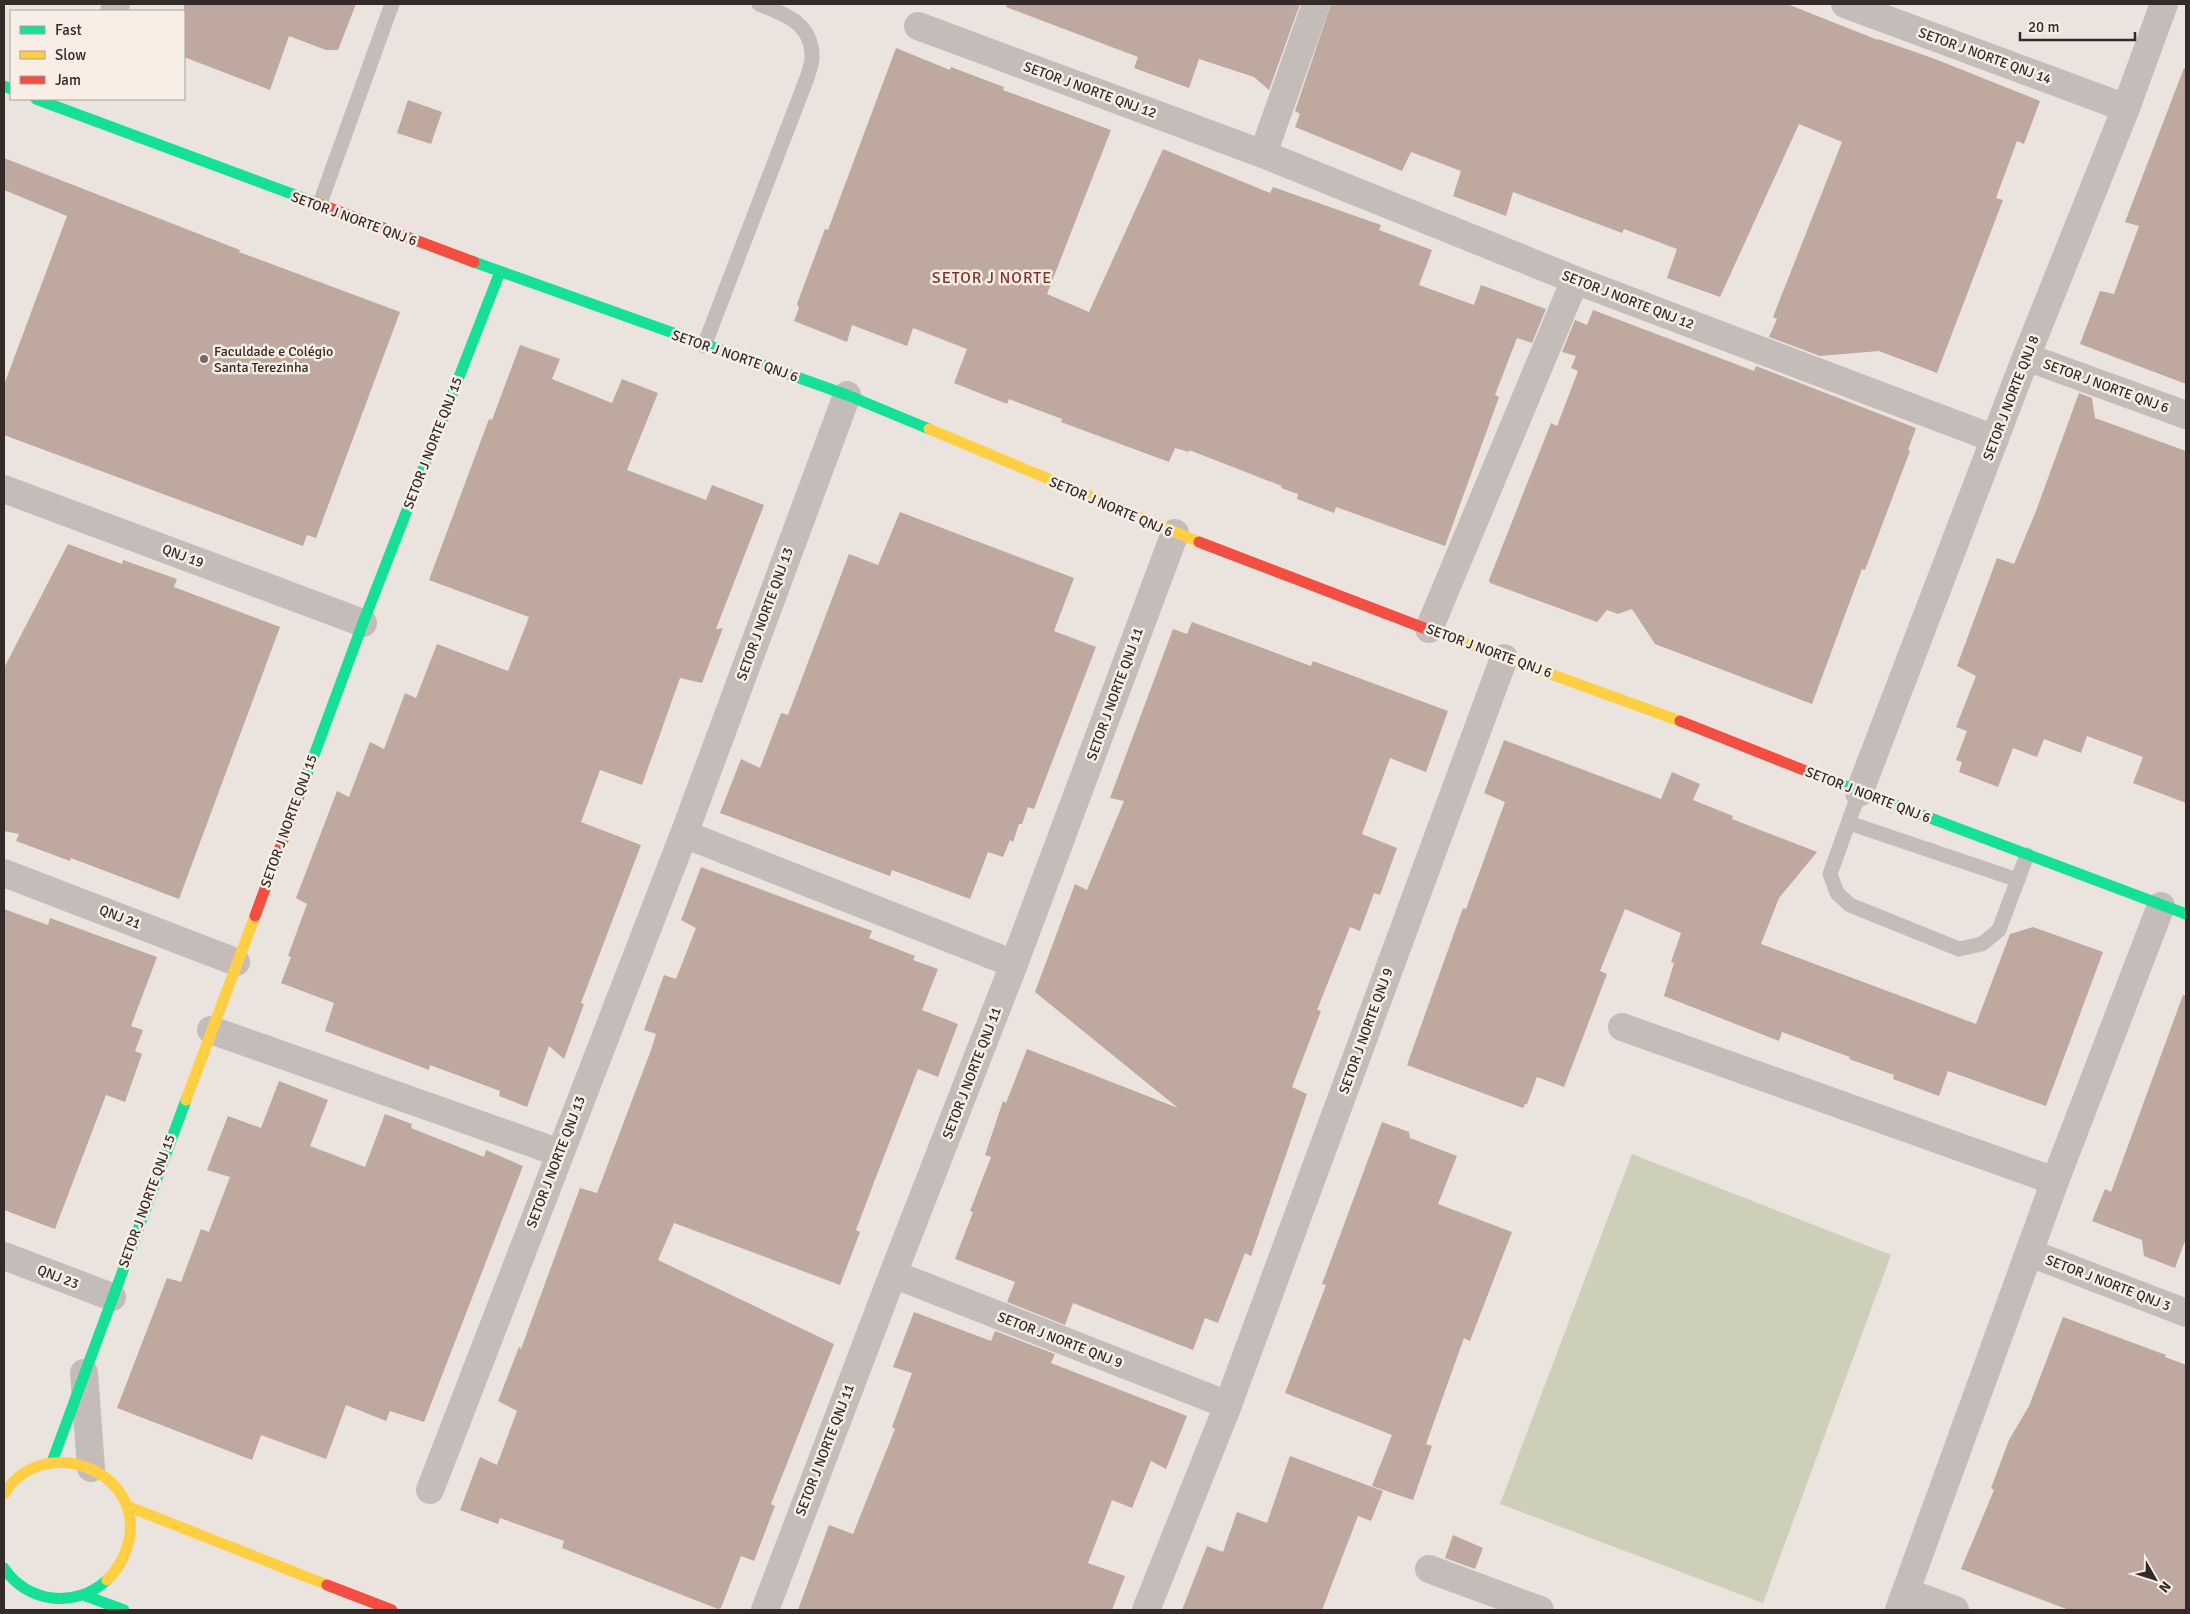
<svg xmlns="http://www.w3.org/2000/svg" width="2190" height="1614" viewBox="0 0 2190 1614" font-family="Signika,sans-serif">
<style>
.green{fill:#cdcfb9}
.building{fill:#bea8a0}
.lines{fill:none;stroke-linecap:round;stroke-linejoin:round}
.lane{stroke:#c3bcb8;stroke-width:15}
.street{stroke:#c3bcb8;stroke-width:28}
.fast{stroke:#16e098;stroke-width:11}
.slow{stroke:#ffcf43;stroke-width:11}
.jam{stroke:#f24e42;stroke-width:11}
.poi-dot{fill:#746b67;stroke:#f8eee5;stroke-width:2}
.labels{text-anchor:middle;dominant-baseline:central;stroke-width:5;stroke-linejoin:round;paint-order:stroke}
.street-label{font-size:14px;fill:#342a27;stroke:#f8eee5}
.poi-label{font-size:14px;fill:#342a27;stroke:#f8eee5;text-anchor:start}
.quarter-label{font-size:16px;letter-spacing:1px;fill:#7e3424;stroke:#f8eee5}
</style>
<rect width="100%" height="100%" fill="#ebe4de"/>
<path class="green" d="M1632,1154L1891,1255L1763,1603L1500,1504Z"/>
<path class="building" d="M184,4H356L338,50H326L289,36L270,90L184,57Z
M1007,4H1300L1269,90L1254,77L1199,59L1189,88L1134,68L1138,57L1006,7Z
M1331,4H1787L1878,40V39L1935,59L2040,101L2024,144L2017,141L1996,198L2003,200L1937,373L1879,351L1820,356L1769,337L1777,319L1773,317L1842,142L1799,124L1720,297L1667,278L1677,249L1624,229L1622,233L1513,192L1506,216L1453,196L1461,171L1411,152L1402,171L1295,127L1300,114L1295,111Z
M896,48L950,70L951,67L1004,87L1003,90L1111,130L1047,294L1089,312L1163,149L1270,193L1273,187L1381,225L1379,230L1432,250L1419,285L1474,305L1481,285L1546,309L1532,343L1517,338L1495,395L1499,397L1445,546L1336,507L1334,513L1297,499L1298,494L1281,488L1282,486L1189,450V452L1175,448L1169,462L1061,422L1062,419L1009,399L1007,404L954,383L967,349L913,328L907,346L852,325L847,342L794,321L799,308L797,304L825,229L828,230Z
M2184,68L2186,69V384L2080,344L2100,291L2114,294L2139,226L2125,222Z
M408,100L442,112L431,144L397,133Z
M4,158L240,250L239,252L400,312L316,538L307,535L303,546L4,435V385L67,216L4,190Z
M1593,310L1754,371L1756,366L1916,428L1908,450L1910,451L1865,570L1862,569L1812,704L1655,644L1632,609L1618,614L1607,610L1597,622L1490,583L1489,580L1551,423L1557,426L1578,371L1571,368L1576,356L1562,352L1575,320L1587,325Z
M520,345L560,359L552,379L612,403L622,379L658,393L627,470L706,500L712,485L764,505L716,629L723,628L702,683L680,678L642,785L600,770L581,822L641,845L581,1003L584,1004L564,1059L549,1046L527,1107L499,1096L500,1091L430,1065L429,1070L325,1031L334,1003L281,983L291,957L288,956L307,904L296,898L337,791L349,797L370,742L384,749L405,693L416,698L437,644L508,671L529,617L429,580L489,419L492,420Z
M2079,393L2092,398L2095,418L2186,451V803L2133,783L2143,757L2087,736L2081,753L2044,739L2037,757L2013,748L1998,787L1959,772L1962,762L1956,760L1967,731L1956,727L1976,676L1957,666L1997,558L2014,564L2036,511Z
M900,512L1074,578L1054,631L1096,647L1034,809L1028,807L1022,824H1019L1013,842L1010,840L1003,857L988,852L970,899L892,870L890,876L720,813L741,759L760,768L781,713L788,715L849,554L878,565Z
M68,544L122,564L123,560L177,579L174,587L280,627L179,899L71,858L70,861L16,841L19,834L4,831V668Z
M1192,622L1311,666L1313,661L1448,711L1426,772L1390,758L1362,834L1397,848L1380,895L1374,893L1360,931L1350,927L1317,1010L1321,1011L1292,1087L1307,1094L1251,1256L1245,1253L1218,1323L1205,1318L1193,1350L1073,1303L1065,1325L1007,1302L1015,1282L955,1259L973,1212L970,1211L991,1157L985,1155L1003,1101L1006,1103L1027,1049L1178,1108L1035,992L1075,884L1087,890L1124,801L1110,798L1173,629L1187,634Z
M1504,740L1661,799L1672,772L1700,784L1693,800L1733,816L1732,819L1817,852L1779,898L1761,944L1976,1024L2010,934L2033,927L2103,952L2046,1106L1948,1071L1939,1096L1893,1079L1894,1075L1849,1059L1850,1057L1782,1032L1779,1041L1664,996L1674,963L1671,962L1681,933L1625,909L1600,971L1607,974L1564,1087L1537,1077L1527,1104H1525L1523,1108L1407,1065L1463,908L1466,909L1505,802L1484,793Z
M701,867L872,931L869,938L915,956L913,960L938,969L922,1010L958,1024L938,1077L918,1069L876,1177L856,1230L860,1232L840,1285L674,1223L658,1260L834,1344L771,1504L775,1506L754,1561L741,1556L721,1608L718,1609L562,1548L564,1541L500,1518L498,1524L460,1510L480,1457L497,1465L517,1411L498,1401L519,1347L521,1349L580,1188L597,1193L651,1050L656,1034L644,1030L664,975L676,979L696,928L681,920Z
M4,909L48,925L50,918L157,957L131,1026L143,1030L135,1051L142,1054L125,1102L106,1095L55,1229L4,1210Z
M2183,995L2186,996V1238L2175,1268L2144,1256L2142,1240L2092,1221L2105,1189L2111,1192Z
M279,1081L328,1100L310,1146L365,1167L385,1114L412,1124L411,1128L484,1157L486,1150L523,1166L424,1422L390,1411L386,1421L346,1405L326,1459L261,1435L252,1460L117,1408L167,1278L181,1282L201,1229L209,1232L230,1177L207,1170L228,1116L261,1128Z
M1382,1122L1409,1132L1410,1138L1457,1156L1438,1204L1512,1232L1470,1341L1464,1338L1426,1444L1432,1446L1413,1500L1372,1486L1392,1435L1285,1393L1326,1285L1322,1284Z
M914,1312L991,1341L995,1331L1055,1354L1051,1363L1187,1416L1166,1469L1151,1461L1132,1508L1112,1500L1088,1563L1125,1576L1112,1610H798L829,1525L853,1534L895,1429L892,1427L912,1373L893,1367Z
M2063,1317L2166,1355L2165,1357L2186,1365V1610H2069L1961,1569L1994,1490L1991,1488L2009,1440L2029,1406Z
M1290,1456L1383,1491L1371,1521L1358,1516L1322,1610H1182L1207,1546L1223,1552L1237,1512L1267,1523Z
M1453,1535L1483,1548L1475,1569L1445,1558Z"/>
<g class="lines">
<path class="lane" d="M319,206L392,4
M704,346L807,78C809,71 813,62 812,55C811,23 785,14 759,4
M1859,793L1830,874L1837,893L1850,905L1959,949L1982,944L1999,930L2027,855
M1849,823L2018,880"/>
<path class="street" d="M1845,4L2126,108
M114,11L116,4
M918,26L1263,154L1575,280L1995,439
M1263,154L1316,4
M2026,357L2186,415
M4,489L363,623
M1429,629L1575,280
M1859,793L2026,357L2126,108L2164,4
M684,834L1014,964
M4,873L236,962
M1622,1027L2055,1181
M211,1030L560,1153
M2030,1253L2186,1313
M4,1256L112,1297
M893,1274L1228,1405
M84,1373L91,1468
M430,1490L684,834L847,395
M1429,1569L1540,1610
M1906,1592L1955,1610
M765,1610L893,1274L1014,964L1175,533
M1146,1610L1228,1405L1504,658
M1899,1610L2055,1181L2161,906"/>
<path class="fast" d="M4,86L11,89
M36,99L319,204
M474,262L847,395L929,429
M1821,777L2186,914
M303,785L363,623L500,272
M52,1462L186,1100
M4,1568C27,1603 76,1609 107,1580
M86,1596L124,1610"/>
<path class="slow" d="M929,429L1199,542
M1437,633L1680,721
M186,1100L255,916
M4,1494C42,1432 144,1469 129,1541C125,1556 119,1569 107,1580
M127,1506L327,1585"/>
<path class="jam" d="M319,204L474,262
M1199,542L1437,633
M1680,721L1821,777
M255,916L303,785
M327,1585L392,1610"/>
</g>
<circle class="poi-dot" cx="204" cy="359" r="5"/>
<g class="labels">
<g class="street-label">
<text transform="translate(1985 56) rotate(20)">SETOR J NORTE QNJ 14</text>
<text transform="translate(1090 90) rotate(20)">SETOR J NORTE QNJ 12</text>
<text transform="translate(354 219) rotate(20)">SETOR J NORTE QNJ 6</text>
<text transform="translate(1628 300) rotate(21)">SETOR J NORTE QNJ 12</text>
<text transform="translate(735 356) rotate(19)">SETOR J NORTE QNJ 6</text>
<text transform="translate(2106 386) rotate(20)">SETOR J NORTE QNJ 6</text>
<text transform="translate(2011 398) rotate(-69)">SETOR J NORTE QNJ 8</text>
<text transform="translate(433 443) rotate(-69)">SETOR J NORTE QNJ 15</text>
<text transform="translate(1111 507) rotate(23)">SETOR J NORTE QNJ 6</text>
<text transform="translate(183 556) rotate(20)">QNJ 19</text>
<text transform="translate(765 614) rotate(-70)">SETOR J NORTE QNJ 13</text>
<text transform="translate(1489 651) rotate(20)">SETOR J NORTE QNJ 6</text>
<text transform="translate(1115 694) rotate(-70)">SETOR J NORTE QNJ 11</text>
<text transform="translate(1868 795) rotate(21)">SETOR J NORTE QNJ 6</text>
<text transform="translate(289 821) rotate(-70)">SETOR J NORTE QNJ 15</text>
<text transform="translate(120 917) rotate(21)">QNJ 21</text>
<text transform="translate(1366 1031) rotate(-70)">SETOR J NORTE QNJ 9</text>
<text transform="translate(972 1073) rotate(-69)">SETOR J NORTE QNJ 11</text>
<text transform="translate(556 1162) rotate(-69)">SETOR J NORTE QNJ 13</text>
<text transform="translate(147 1201) rotate(-70)">SETOR J NORTE QNJ 15</text>
<text transform="translate(58 1277) rotate(21)">QNJ 23</text>
<text transform="translate(2108 1283) rotate(21)">SETOR J NORTE QNJ 3</text>
<text transform="translate(1060 1340) rotate(21)">SETOR J NORTE QNJ 9</text>
<text transform="translate(825 1450) rotate(-69)">SETOR J NORTE QNJ 11</text>
</g>
<g class="poi-label">
<text x="214" y="351">Faculdade e Colégio<tspan x="214" dy="16">Santa Terezinha</tspan></text>
</g>
<g class="quarter-label">
<text x="992" y="278">SETOR J NORTE</text>
</g>
</g>
<rect width="2190" height="1614" fill="none" stroke="#342a27" stroke-width="10"/>
<rect x="10" y="10" width="175" height="90" fill="#f8eee5" stroke="#aaa099"/>
<rect x="20" y="26" width="25" height="8" fill="#16e098" stroke="#aaa099"/>
<text x="55" y="35" font-size="15" fill="#342a27">Fast</text>
<rect x="20" y="51" width="25" height="8" fill="#ffcf43" stroke="#aaa099"/>
<text x="55" y="60" font-size="15" fill="#342a27">Slow</text>
<rect x="20" y="76" width="25" height="8" fill="#f24e42" stroke="#aaa099"/>
<text x="55" y="85" font-size="15" fill="#342a27">Jam</text>
<g transform="translate(2155 1579) rotate(129)" stroke="#f8eee5" stroke-width="4" paint-order="stroke">
<path d="M0-4L9 19L0 12L-9 19Z" fill="#342a27"/>
<text y="-8" font-size="14" font-weight="bold" text-anchor="middle" fill="#342a27">N</text>
</g>
<path d="M2020 32v8h115v-8" fill="none" stroke="#342a27" stroke-width="2.5"/>
<text x="2028" y="32" font-size="15" fill="#342a27" stroke="#f8eee5" stroke-width="4" paint-order="stroke">20 m</text>
</svg>
